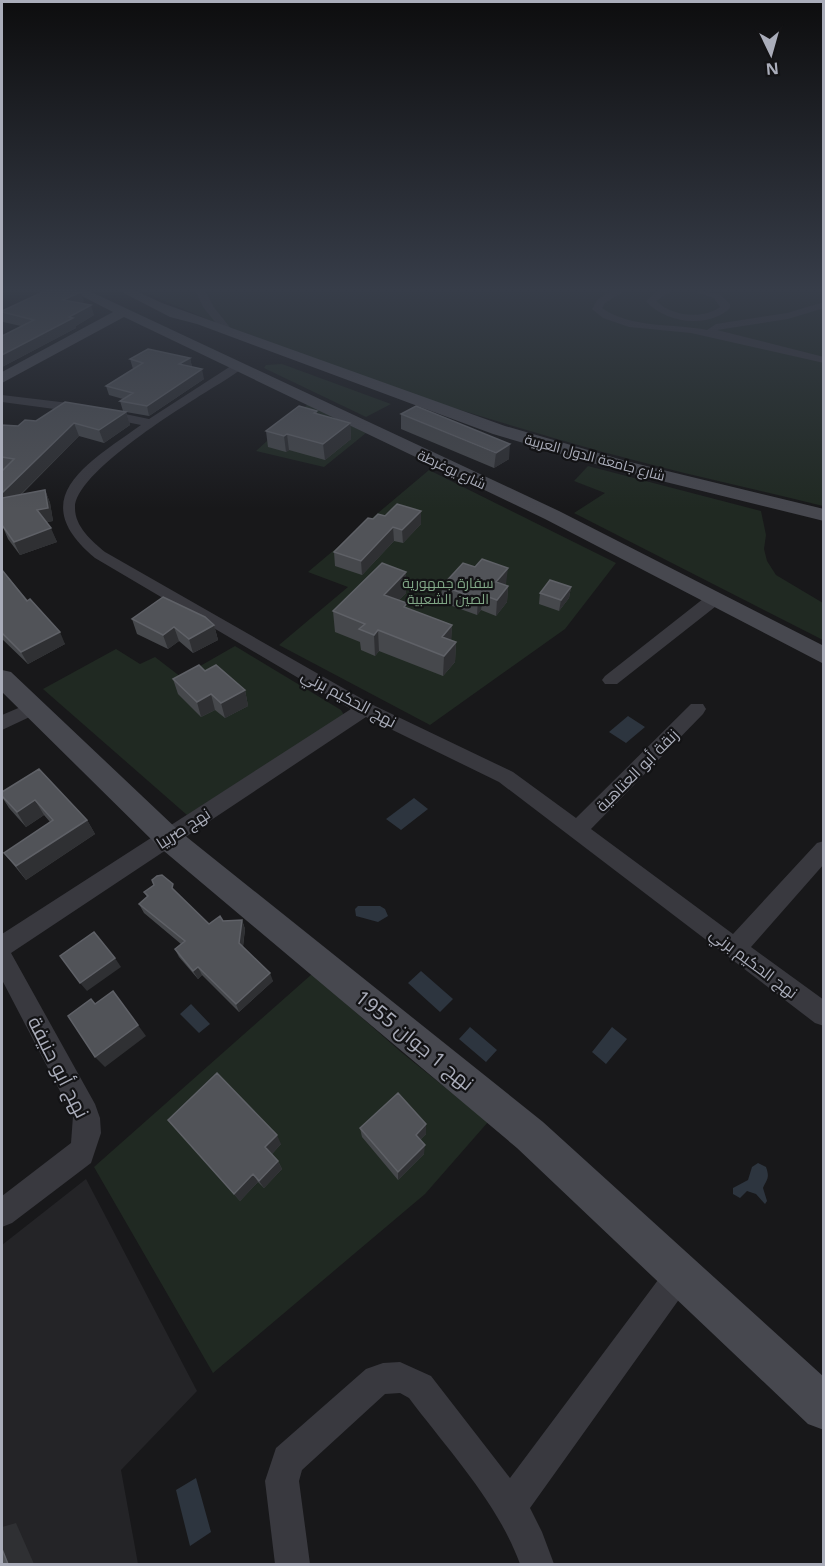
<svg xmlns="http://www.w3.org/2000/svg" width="825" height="1566" viewBox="0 0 825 1566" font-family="'Noto Sans',Cairo,sans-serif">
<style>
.built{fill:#242427}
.green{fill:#202922}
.water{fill:#2d353f}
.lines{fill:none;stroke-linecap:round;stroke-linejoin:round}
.street{fill:#39393f;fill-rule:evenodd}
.secondary{fill:#47484f;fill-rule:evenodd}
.wall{fill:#46484c}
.shaded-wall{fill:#2f3033}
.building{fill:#515358;stroke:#5f6167;stroke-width:1.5}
.labels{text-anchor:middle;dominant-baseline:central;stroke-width:4.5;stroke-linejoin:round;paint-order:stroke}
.far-street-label{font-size:14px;fill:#aaadba;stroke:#131315}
.far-park-label{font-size:14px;fill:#80a686;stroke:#131315}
.street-label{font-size:16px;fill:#aaadba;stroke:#131315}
.near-street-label{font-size:20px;fill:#aaadba;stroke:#131315}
</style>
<rect width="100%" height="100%" fill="#18181a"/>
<path class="built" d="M86,1179L197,1391L121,1470L138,1564H2V1245Z"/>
<path class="green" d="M140,290H823V506C750,488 676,472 603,452C446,408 288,357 140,290Z
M282,364L391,404L366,417L264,368L266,365Z
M308,404L366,433L324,467L256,451Z
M588,466L761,511L766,535L764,549L767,561L776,575L823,603V640L574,513L605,493L574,481Z
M429,470L616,563L565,629L430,725L279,645L348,587L308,572Z
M235,646L341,710L344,715L187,815L43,689L116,649L140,664L155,657L181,677Z
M312,974L401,1052L488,1122L425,1194L213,1373L94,1167Z"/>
<path class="water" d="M628,716L645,727L626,743L609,732Z
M414,798L428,809L401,830L386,819Z
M358,906H380L385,909L388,916L378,922L356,916L355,909Z
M421,971L453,999L440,1012L408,983Z
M191,1004L210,1024L199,1033L180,1014Z
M470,1027L497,1050L486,1062L459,1039Z
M612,1027L627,1039L606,1064L592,1052Z
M758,1163L766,1167C770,1178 767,1179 763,1188L767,1201L765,1204L756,1194L747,1191L740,1198L733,1194V1188L748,1180L752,1167Z
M196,1478L211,1532L190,1546L176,1490Z"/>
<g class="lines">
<path class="street" d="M195,290H205L213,306L232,330L231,332H223L203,307Z
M614,290H626L605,303L602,308C632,329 673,323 707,330L716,324L787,313L824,302V308L788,319L717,330L824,357V363L691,333L629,327L603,318L592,309L598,299Z
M659,290H673L656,301C672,316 702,320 720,307L714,298L689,290L720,294L730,304V308C709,329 664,323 646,301Z
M234,364L244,366C234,376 218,384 206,392C177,410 74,474 75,508C75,527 92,541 105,552L371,704L513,772L576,818L691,704H703L706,709L703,714L591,829L733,934L817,843L824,841V864L751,947L824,1000V1026L815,1023L499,782L366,717L11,953L95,1104L100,1118L101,1133L91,1163L12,1223L2,1227V1196L71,1143L73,1116L2,980V934L351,709L95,558C23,498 88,463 141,425L77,412L2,402V395L77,404L149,419Z
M714,594L720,595L722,599L720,603L617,684H605L602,680L605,676L708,595Z
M30,703L36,704L39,709L36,714L2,730V715Z
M680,1259L690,1264L695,1274L690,1284L530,1508L542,1532L554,1564H520C498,1503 448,1450 409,1398L400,1393L385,1394L302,1470L299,1481L310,1564H275L265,1481L276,1448L366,1369L383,1363L400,1362L431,1376L510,1478L670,1264Z"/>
<path class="secondary" d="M70,290H87L559,511L824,646V664L545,519L124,317L2,383V372L113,312Z
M118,290H134L162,303L505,426L626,461L824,509V521L613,469L493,434L197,324L170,317Z
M2,670L11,672L178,830L543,1122L824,1377V1430L808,1424L517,1148L158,846L2,692Z"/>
</g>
<path class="wall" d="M84,302L81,303L94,315L76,326V328L2,367V336L21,326L3,322L2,317V311Z
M190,358L192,367L204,379L149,416L126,412L130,425L104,443L79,436L21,495L45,490L50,503L53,521L47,522L57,542L20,555L8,539L2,525V425L18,426L36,421L123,411L120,401L123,399L109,395L106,386L133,369L130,359Z
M317,411V414L350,423L351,439L325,460L289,450L286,452L268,447L266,431Z
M401,414L509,459L494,468L401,429Z
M421,511V524L403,543L394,541L362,575L335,566L334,552L373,519L385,516Z
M2,570L65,644L28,664L2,639Z
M406,572V593L399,600L407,608L452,625L451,640L456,642L455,662L443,676L379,651L375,656L361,650L360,642L335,632L333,611Z
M506,584L505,585L508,586L507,602L496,616L481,610L477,615L441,602L442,586Z
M571,587L569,598L559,611L539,604L540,593Z
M132,619L214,625L218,640L193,653L179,641L168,649L137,634Z
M205,671L245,690L248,706L225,718L215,710L201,717L178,694L173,679Z
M39,769L87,820L95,834L26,880L4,853L50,822L44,815L26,827L9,808L2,797V792Z
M154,885L177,893L209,924L223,921L242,920L245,929L243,947L273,981L239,1012L202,975L198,979L179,957L175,949L181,944L144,913L139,904L147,897L144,892Z
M168,1120L281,1144L272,1154L278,1161L282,1169L264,1188L258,1182L240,1201Z
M426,1124V1134L420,1140L424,1154L398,1180L362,1137L360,1128Z"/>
<path class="shaded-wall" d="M81,292L84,302L66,310L63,300Z
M91,305L94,315L76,326V328L2,367V355Z
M190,358L192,368L179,364Z
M202,369L204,379L149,416L147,406Z
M126,412L130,425L104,443L99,430Z
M74,423L79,436L5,510L2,502V493Z
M350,423L351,439L325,460L323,444Z
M287,434L289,450L286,452L284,436Z
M510,444L509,459L494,468L496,453Z
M45,490L50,503L53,521L42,523L37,510Z
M421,511V524L403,543L402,530Z
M393,527L394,541L362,575L361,561Z
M51,528L57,542L20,555L14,542Z
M508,568L506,584L494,598L496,582Z
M406,572V593L385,615L384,595Z
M508,586L507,602L496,616L497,600Z
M571,587L569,598L559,611L561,600Z
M483,595L481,610L477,615L478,599Z
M214,625L218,640L193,653L189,639Z
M452,625L451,646L442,637Z
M174,627L179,641L168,649L163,635Z
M378,630L379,651L375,656L374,635Z
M60,632L65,644L28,664L21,652Z
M456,642L455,662L443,676L444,656Z
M245,690L248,706L225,718L221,703Z
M211,694L215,710L201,717L197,702Z
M35,800L44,815L26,827L17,812Z
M87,820L95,834L26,880L16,866Z
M242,920L245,929L242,952L239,943Z
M115,958L121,967L87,991L80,983Z
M198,967L202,975L198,979L193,971Z
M270,973L273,981L239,1012L236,1004Z
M138,1025L146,1036L105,1067L95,1057Z
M426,1124V1134L416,1144V1135Z
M277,1135L281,1144L270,1156L265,1147Z
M425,1145L424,1154L398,1180V1172Z
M278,1161L282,1169L264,1188L259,1181Z
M253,1174L258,1182L240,1201L234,1194Z
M16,1523L34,1564H8L2,1549V1527Z"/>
<path class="building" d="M47,290H74L81,292L63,300L91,305L69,317L73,318L2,355V336L34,320L2,312V311Z
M148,349L190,358L179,364L202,369L147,406L120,401L133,393L106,386L143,363L130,359Z
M65,402L126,412L99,430L74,423L2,493V471L14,459L2,457V425L18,426L25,420L36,421Z
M299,406L317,411L314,413L350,423L323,444L287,434L284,436L266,431Z
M416,406L510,444L496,453L401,414Z
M45,490L48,508L37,510L51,528L14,542L2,525V498Z
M397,504L421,511L402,530L393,527L361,561L334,552L368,518L373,519L378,514L385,516Z
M482,559L508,568L496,582L508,586L497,600L483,595L478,599L442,586L463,563L475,567Z
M382,563L406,572L384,595L407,603L404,607L452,625L442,637L456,642L444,656L378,630L374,635L359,629L365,624L333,611Z
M2,570L27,601L30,599L60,632L21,652L2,633Z
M550,580L571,587L561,600L540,593Z
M163,597L205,617L214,625L189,639L174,627L163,635L132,619Z
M199,665L205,671L216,665L245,690L221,703L211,694L197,702L173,679Z
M39,769L87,820L16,866L4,853L53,820L35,800L17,812L2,796V792Z
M162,875L173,884L172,888L209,924L220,916L223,921L242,920L239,943L270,973L236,1004L198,967L193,971L175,949L185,941L139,904L148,896L144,892L154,885L152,880L157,876Z
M94,932L115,958L80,983L60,956Z
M113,991L138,1025L95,1057L68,1016L91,999L95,1004Z
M217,1073L277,1135L265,1147L278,1161L259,1181L253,1174L234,1194L168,1120Z
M398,1093L426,1124L416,1135L425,1145L398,1172L360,1128Z
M2,1549L8,1564H2Z"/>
<linearGradient id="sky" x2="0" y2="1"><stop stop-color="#0d0d0e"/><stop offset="0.57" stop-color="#373d49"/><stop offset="1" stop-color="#373d49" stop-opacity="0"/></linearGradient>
<rect width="825" height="509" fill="url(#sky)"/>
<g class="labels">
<g class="far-street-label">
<text transform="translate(595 457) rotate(15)">شارع جامعة الدول العربية</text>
<text transform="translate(452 469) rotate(25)">شارع يوغرطة</text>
</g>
<g class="far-park-label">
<text x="448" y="582">سفارة جمهورية<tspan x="448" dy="16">الصين الشعبية</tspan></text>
</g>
<g class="street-label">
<text transform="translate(349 698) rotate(28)">نهج الحكيم برني</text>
<text transform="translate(637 770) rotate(-45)">زنقة أبو العتاهية</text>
<text transform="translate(183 828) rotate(-33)">نهج صربيا</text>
<text transform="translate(754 963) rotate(37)">نهج الحكيم برني</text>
</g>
<g class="near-street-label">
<text transform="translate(415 1040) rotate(39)">نهج 1 جوان 1955</text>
<text transform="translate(59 1067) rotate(63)">نهج أبو حنيفة</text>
</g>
</g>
<rect width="825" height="1566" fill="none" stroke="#aaadba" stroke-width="6"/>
<g transform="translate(771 54) rotate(175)" stroke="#131315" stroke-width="4.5" paint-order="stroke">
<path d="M0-4.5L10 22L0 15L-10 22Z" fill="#aaadba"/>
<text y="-9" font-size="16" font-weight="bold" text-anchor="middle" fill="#aaadba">N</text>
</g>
</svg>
